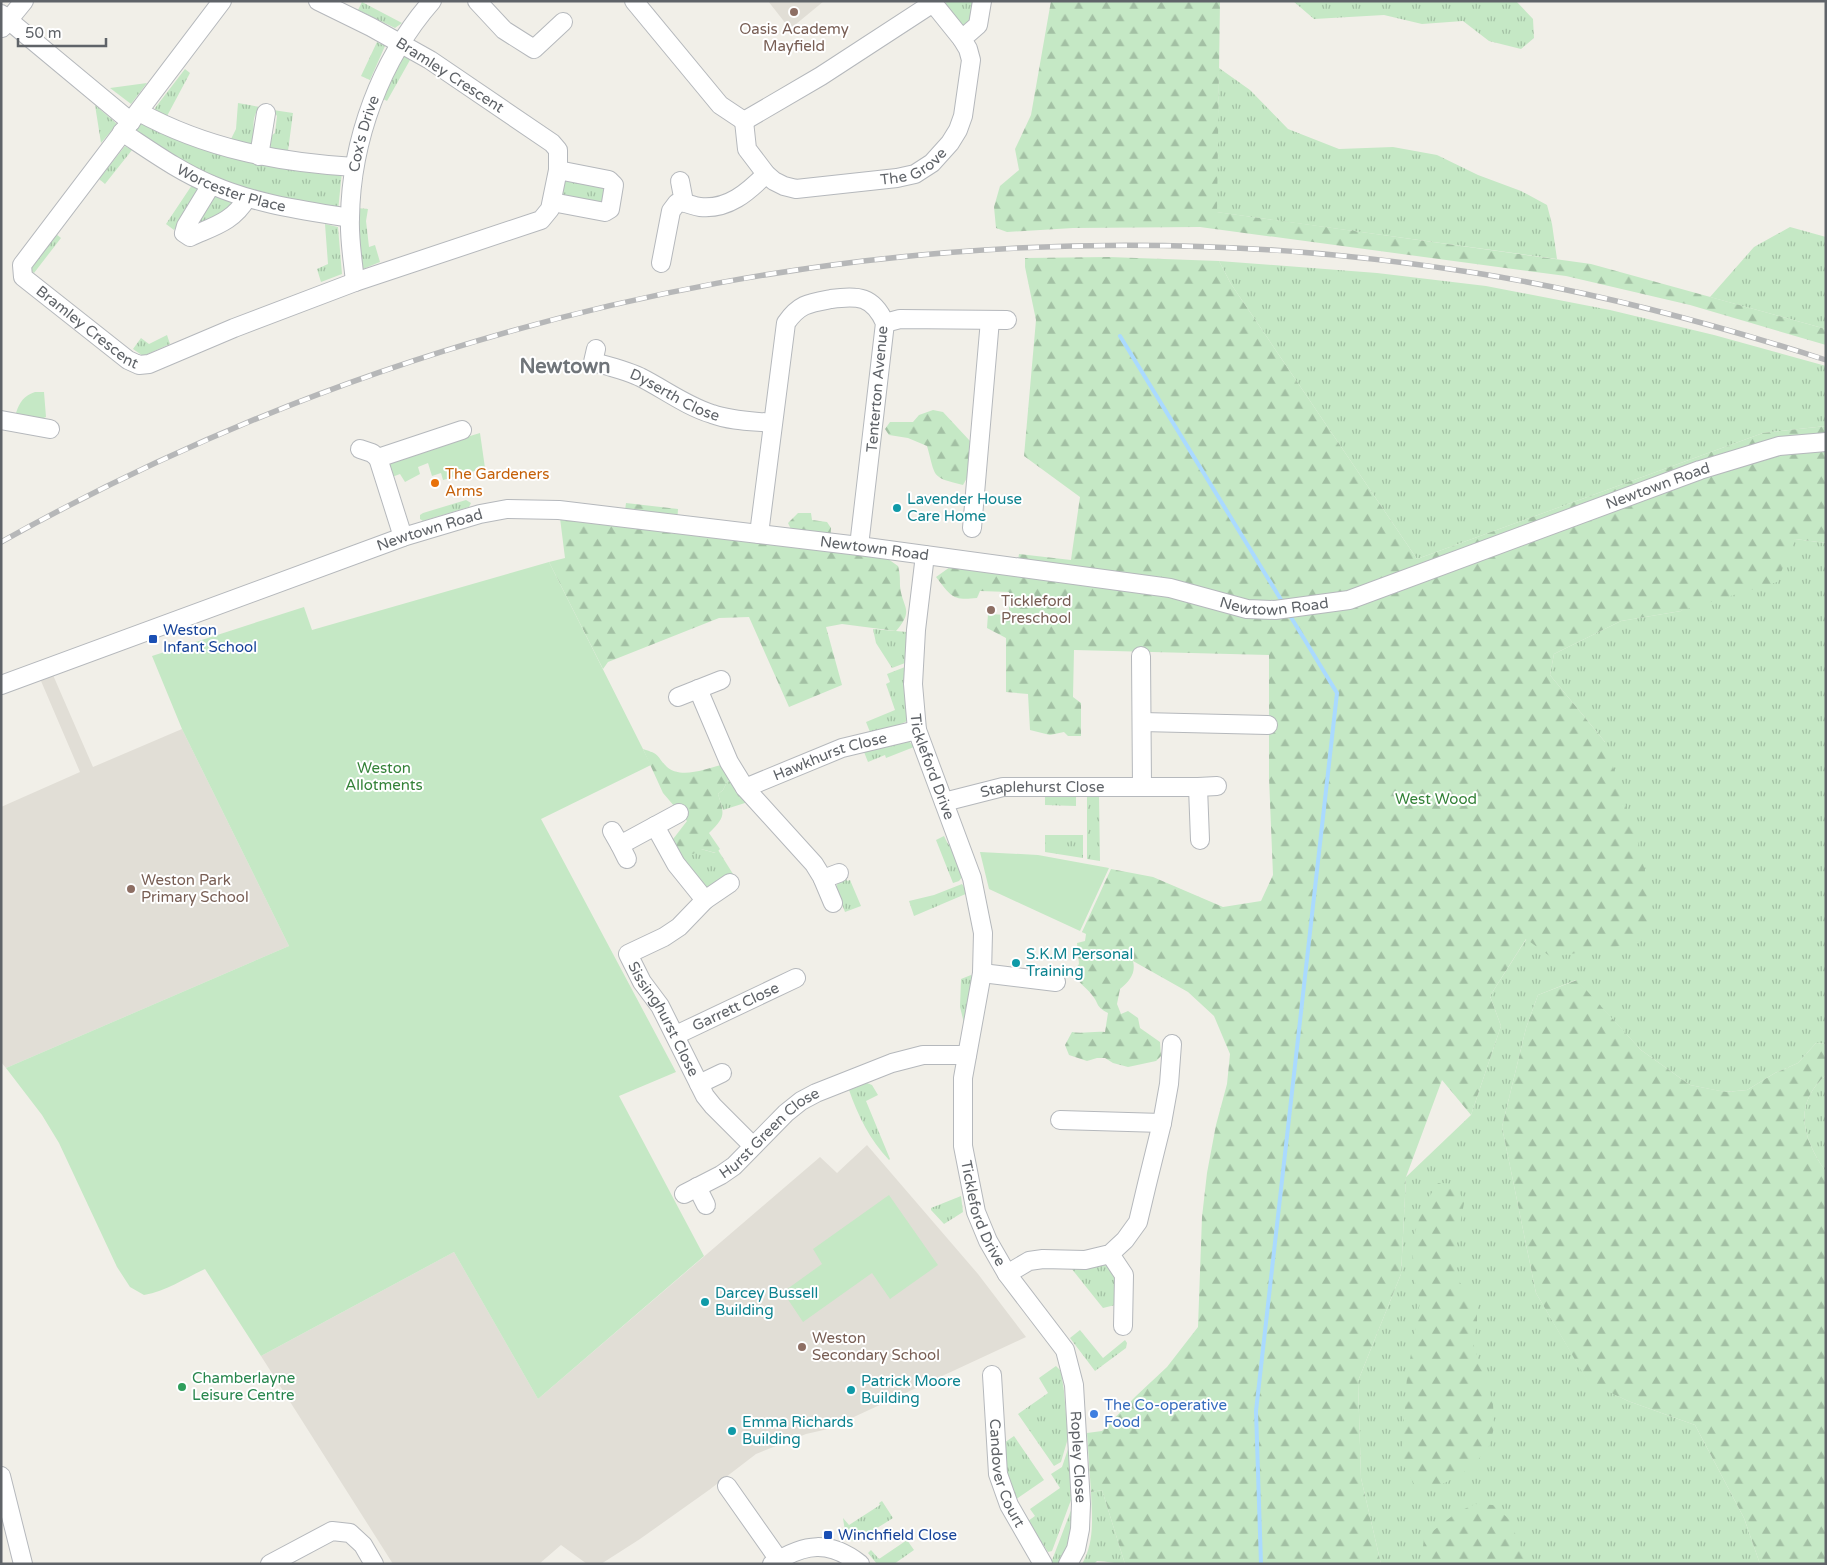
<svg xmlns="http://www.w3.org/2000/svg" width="1827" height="1565" viewBox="0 0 1827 1565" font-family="'Varela Round',sans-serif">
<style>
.education{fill:#e1ded6}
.grass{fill:url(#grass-tufts)}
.forest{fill:url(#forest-firs)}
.green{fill:#c5e8c5}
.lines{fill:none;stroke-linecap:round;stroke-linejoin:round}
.stream{stroke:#aadaff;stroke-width:4}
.minor-casing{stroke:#b5b8bc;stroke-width:20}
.minor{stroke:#fff;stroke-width:18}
.rail-casing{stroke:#b6b7b8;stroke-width:5.5}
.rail{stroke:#fff;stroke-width:4;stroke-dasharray:11;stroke-linecap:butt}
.education-dot{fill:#8d6e63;stroke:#fff;stroke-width:2}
.food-dot{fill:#e8710a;stroke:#fff;stroke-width:2}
.culture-dot{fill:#0f9aa8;stroke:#fff;stroke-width:2}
.transit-dot{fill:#1a4fb4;stroke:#fff;stroke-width:2}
.leisure-dot{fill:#2e9e5b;stroke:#fff;stroke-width:2}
.shop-dot{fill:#3f7fe0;stroke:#fff;stroke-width:2}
.labels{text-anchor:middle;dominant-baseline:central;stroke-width:4;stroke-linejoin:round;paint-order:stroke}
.education-label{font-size:15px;fill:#785e54;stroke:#fff;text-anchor:start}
.street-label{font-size:15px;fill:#5f6368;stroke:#fff}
.food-label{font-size:15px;fill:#c56008;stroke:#fff;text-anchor:start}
.culture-label{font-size:15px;fill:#0d838f;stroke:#fff;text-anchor:start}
.transit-label{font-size:15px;fill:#164399;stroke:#fff;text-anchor:start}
.park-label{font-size:15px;fill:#348238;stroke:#fff}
.leisure-label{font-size:15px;fill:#27864d;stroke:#fff;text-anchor:start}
.shop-label{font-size:15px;fill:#366cbe;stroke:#fff;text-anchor:start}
.district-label{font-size:20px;font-weight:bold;fill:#70757a;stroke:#fff}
</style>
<defs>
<pattern id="grass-tufts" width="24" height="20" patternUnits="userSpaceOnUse" patternTransform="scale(1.25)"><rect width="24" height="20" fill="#c5e8c5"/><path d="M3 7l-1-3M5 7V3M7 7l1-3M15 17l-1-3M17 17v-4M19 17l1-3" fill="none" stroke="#a3c0a4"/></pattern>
<pattern id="forest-firs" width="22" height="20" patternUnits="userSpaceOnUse" patternTransform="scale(1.25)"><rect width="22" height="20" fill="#c5e8c5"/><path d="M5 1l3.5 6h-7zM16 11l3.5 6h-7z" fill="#a3c0a4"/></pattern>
</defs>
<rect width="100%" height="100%" fill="#f1efe8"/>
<path class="education" d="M768,1H824L790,29Z
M53,675L93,767L182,729L289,946L6,1068L1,1062V807L80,772L41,681Z
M867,1145L978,1274L1026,1337L828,1429L806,1434L756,1454L709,1490L640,1539L601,1564H587L561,1545L539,1564H393L261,1356L454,1252L538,1399L820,1157L837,1173Z"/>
<path class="grass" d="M946,1H978L975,22L963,29L945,7Z
M1293,1H1516L1533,19L1534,38L1521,49L1489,41L1463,21L1422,24L1384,15L1314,19Z
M362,2L402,23L395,28L358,10Z
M377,42L385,46L370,80L361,76Z
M404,56L410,60L387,101L381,98Z
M1219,68L1250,90L1288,129L1339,149L1393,147L1437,155L1478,175L1521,191L1547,205L1552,224L1557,259L1216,212Z
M185,69L190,73L167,116L155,110V108Z
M147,83L131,104L110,88Z
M238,103L260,107C250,117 254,133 256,145L231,139L236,129Z
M95,105L117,124L101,143Z
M273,110L293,113L288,151L267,148V139L275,133L277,116Z
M141,120L342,171L338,211L299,205L208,179L133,130Z
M125,146L132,150L105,184L99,179Z
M565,177L605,185L602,204L560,197Z
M192,185L201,190V192L174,230L166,224Z
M214,193L232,201L234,204L229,213L200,228L193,221Z
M357,208L368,209L366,221L369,247L375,245L380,262L363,269L360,267Z
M325,224L338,227L342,274L321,282L317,269L328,264Z
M1790,227L1826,237V329L1710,297L1754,247Z
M56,234L61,238L34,273L29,269Z
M1219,261L1377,273L1486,286L1610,310L1714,335L1826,366V426L1763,433L1417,559L1231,284Z
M167,335L170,344L143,356L133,349L141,338L149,344Z
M466,500L471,503L469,507L423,521L420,519V515L423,513Z
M1795,539L1826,543V1044L1816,1043L1798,1063L1775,1073L1747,1090L1725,1092L1690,1085L1641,1050L1576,980L1538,995L1526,1028L1502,1127L1536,1293L1588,1381L1628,1401L1695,1425L1744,1518L1760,1564H1381L1361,1478L1358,1381L1401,1274L1406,1177L1471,1115L1501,1026L1490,996L1527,938L1605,742L1550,675L1554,654L1621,621L1681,611Z
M873,629L907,632L905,663L892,668L876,643Z
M905,667L907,721L895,727L870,732L866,722L895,710L886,684L890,682L887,674Z
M908,740L914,747L886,758L885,755L868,762L864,752V750Z
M728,780L748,802L723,810L718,794L723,790Z
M1045,795H1076V806L1045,805Z
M1087,795H1099L1100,861L1087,859Z
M1045,835H1083V858L1045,852Z
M944,836L948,844L956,850L963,876L959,881L953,883L936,840Z
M672,844L701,849L715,853L718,850L733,874L711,890L706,891Z
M846,878L847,881L850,880L861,906L845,912L836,888L838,882Z
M962,884L968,893L914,916L909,901L934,895Z
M971,975L972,976L964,1023L960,1007L961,979Z
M1826,1075V1172C1803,1139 1792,1105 1826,1075Z
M867,1083L872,1085L878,1095L866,1101L890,1159L889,1160C870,1140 858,1116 849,1090Z
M961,1196L963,1212L944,1224L931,1210V1208Z
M1105,1265C1119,1272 1115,1292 1115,1305L1103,1308L1071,1268H1091Z
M1080,1330L1103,1358L1125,1340L1127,1343L1126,1348L1095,1371L1070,1338Z
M1056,1366L1061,1371L1064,1391L1068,1438L1061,1462L1054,1466L1018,1414L1048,1393L1039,1378Z
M1014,1436L1044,1480L1015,1500L1004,1461V1443Z
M1069,1446L1071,1500L1052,1551L1048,1552L1028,1521L1035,1516L1030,1509L1060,1488L1051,1474L1062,1467Z
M1102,1490L1125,1564C1115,1564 1107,1561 1097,1561L1094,1564H1082C1095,1542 1092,1516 1091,1492Z
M882,1501L893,1518L855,1542L846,1538L843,1518L849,1525L880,1505L879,1503Z
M1073,1505L1075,1523L1063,1562L1059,1564L1051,1563Z
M907,1540L914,1550L894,1564H877L868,1553L871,1550L879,1559Z"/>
<path class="forest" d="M1051,1H1220L1217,212L1591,264L1826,329V345L1690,305L1566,276L1200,227L1073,228L1007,232L996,228L994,207L1000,186L1019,170L1015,149L1031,115Z
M1109,257L1219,261L1231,284L1417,559L1763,433L1826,426V543L1795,539L1777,582L1681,611L1621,621L1554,654L1550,675L1605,742L1638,843L1653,904L1640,943L1551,957L1526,939L1490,996L1501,1026L1471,1115L1442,1080L1406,1177L1401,1274L1358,1381L1361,1478L1381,1564H1125L1102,1490L1091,1492L1087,1433L1102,1431L1136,1396L1167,1367L1198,1327L1202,1217L1207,1173L1216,1125L1227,1084L1230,1054L1214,1016L1188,992L1133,961C1136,973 1130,981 1120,989L1117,1004L1121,1014L1128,1011L1138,1018L1140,1028L1160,1042L1161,1056L1156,1061L1128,1067L1113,1063L1105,1058H1097L1087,1061L1069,1055L1065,1045L1072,1032C1083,1034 1093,1031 1105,1032L1108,1013C1095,1006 1100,1005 1092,995C1085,986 1077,982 1073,972L1079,964L1077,943L1085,941L1086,934L1082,932L1111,869L1153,877L1223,907L1261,901L1273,875L1269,778V655L1074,650L1073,697L1081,703V736H1068L1064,732L1050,735L1030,730L1028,694L1006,692V638L987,628L988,614L1009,615V592L980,591L977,598C952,601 951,596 936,577L950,567H1017L1019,554L1071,560L1080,497L1024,456L1036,320L1025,267V258Z
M933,410L943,412L970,441L969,474L963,485C930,477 936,477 927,446L908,438L889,435L885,429L890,422H913L919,415Z
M626,503L678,509L677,524L797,542L788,523L798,513H811L812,520L827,522L831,528L830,545L856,554L888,559L898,566C900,573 900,578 900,586C902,608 915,609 896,631L842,624L826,627L842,685L789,707L749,617L719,618L608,662L603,669L549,562L565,558L559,510L624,518Z
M643,749C662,755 655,755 667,767C681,779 706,769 721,765L730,776L723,790L718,794C725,815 725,817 709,833L720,849L716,853L701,849L693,854L680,851L670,843L687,821L663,793Z
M1577,980L1641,1050L1690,1085L1726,1092L1747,1090L1775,1073L1798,1063L1816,1043L1826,1044V1075C1792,1105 1803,1139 1826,1172V1564H1760L1744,1518L1695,1425L1628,1401L1588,1382L1536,1293L1502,1127L1526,1028L1538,995Z
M1438,1183L1456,1184L1464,1203L1455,1251V1277L1477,1302V1323L1473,1343L1493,1403L1494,1427L1490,1445L1473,1466L1454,1478L1435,1488L1415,1486L1401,1459L1407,1377L1420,1302L1414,1278L1412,1253L1415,1233L1422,1208Z
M1475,1504L1493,1505L1509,1519L1528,1564H1421L1424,1538L1456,1513Z"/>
<path class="green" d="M35,392H44L46,417C34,422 27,416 16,413C20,401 24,396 35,392Z
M480,433L485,468L443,480L441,473L432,476L428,463L418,467L420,474L405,482L400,474L392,477L388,461Z
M549,562L651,765L541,819L676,1072L619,1096L704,1256L538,1399L454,1252L261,1356L205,1269C185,1278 167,1291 144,1295L130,1287L117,1267L59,1143L42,1115L6,1068L289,946L182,729L152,656L304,607L312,630Z
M980,852L1038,855L1109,868L1080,931L989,889Z
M889,1195L938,1265L890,1299L872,1273L803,1322L783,1292L822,1264L813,1249Z"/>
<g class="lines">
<path class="stream" d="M1120,336L1283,603
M1261,1564L1256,1411L1337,693L1289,614"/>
<g class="minor-casing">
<g id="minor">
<path id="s1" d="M222,1L22,265L23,277L128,360L139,365L149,364L234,328L355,282L541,220L550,209L558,170V150L552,143L430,60L371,27L318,1"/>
<path d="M477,1L504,30L534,49L563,22"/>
<path d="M634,1L720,105L744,121"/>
<path d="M935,1L933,3L962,39"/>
<path d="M1,14L131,122"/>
<path d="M2,28L24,1"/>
<path d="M139,112C207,149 277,162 354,167"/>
<path id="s2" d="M744,121L747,149L766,174L774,181L784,186L796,189L897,178L915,174L932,163L950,143L958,130L963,116L971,60L968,49L962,39L978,25L982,1"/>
<path d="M744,121L821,76L933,3"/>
<path id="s3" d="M122,132C151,151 180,172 212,185C256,204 302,210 350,218"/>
<path d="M259,156L266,113"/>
<path d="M680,181L684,202"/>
<path d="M211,185L186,226L184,233L190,237C214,226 233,222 247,198"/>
<path d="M552,202L605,212L610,209L614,185L609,180L558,170"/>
<path d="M661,263L671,211L677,203C686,201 691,206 700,207C728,210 748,192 766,174"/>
<path id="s4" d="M355,282C353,261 349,239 350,218C351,140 381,59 432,1"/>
<path d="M885,323L900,319L1007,320"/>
<path id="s5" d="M596,349L593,362C609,366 625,370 640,377C664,389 686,406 712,414C731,421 752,421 772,423"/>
<path d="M1,420L50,429"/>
<path d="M360,449L372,453L378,458"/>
<path d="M972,528L990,320"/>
<path d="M759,534L786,323C799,304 809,303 831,299C858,295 873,296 885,323L859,546"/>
<path d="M403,537L378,458L462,430"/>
<path id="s6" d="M925,555L916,630L913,684L917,730L972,878L983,933L982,973L963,1078V1146L976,1212L988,1241L1007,1274L1065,1350L1074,1385L1081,1504L1080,1529L1076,1549L1068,1564"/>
<path d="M1141,656L1142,787"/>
<path id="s7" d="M1,685L403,537L480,514L507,509L559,510L859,546L1170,588L1247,609L1275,610L1349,600L1700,470L1779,446L1826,442"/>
<path d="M698,689L729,762L745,788L814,864L822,877L833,903"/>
<path d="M678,697L721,680"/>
<path d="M1142,722L1268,725"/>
<path d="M1198,787L1217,786"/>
<path id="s8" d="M745,788L842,748L917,730"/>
<path id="s9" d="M944,802L1003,787H1198L1200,840"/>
<path d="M655,826L679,813"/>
<path id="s10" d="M612,831L620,845L655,826L676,864L705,900L679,927L664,937L628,954L642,982L660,1006L705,1096L713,1106L753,1146"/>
<path d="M620,845L627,859"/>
<path d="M823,879L839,873"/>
<path d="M705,900L730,883"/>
<path d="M982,973L1056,982"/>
<path id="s11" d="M676,1035L796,978"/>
<path d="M699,1084L722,1073"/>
<path d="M1060,1120L1162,1123"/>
<path d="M697,1187L706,1205"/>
<path id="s12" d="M684,1194L721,1175L734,1166L786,1113L801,1101L816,1093L892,1063L923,1055H967"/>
<path d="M1110,1254L1124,1275L1123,1326"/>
<path d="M1007,1274L1029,1261L1043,1259L1085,1260L1110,1254L1125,1240L1138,1222L1147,1184L1162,1123L1169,1084L1172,1044"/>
<path id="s13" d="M992,1375L998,1474L1009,1505L1043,1564"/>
<path d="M1,1476L23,1564"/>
<path d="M727,1486L779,1560"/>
<path d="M270,1564L332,1531L350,1533L363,1545L374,1564"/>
<path d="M772,1564C805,1543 829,1540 860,1564"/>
</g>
</g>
<use href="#minor" class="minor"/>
<g class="rail-casing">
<path id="rail" d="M1,542C449,292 969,192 1476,273C1595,292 1711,323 1826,360"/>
</g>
<use href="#rail" class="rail"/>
</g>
<g class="education-dot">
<circle cx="794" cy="12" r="5"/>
<circle cx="991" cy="610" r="5"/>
<circle cx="131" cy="889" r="5"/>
<circle cx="802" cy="1347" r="5"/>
</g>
<circle class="food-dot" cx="435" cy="483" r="5"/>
<g class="culture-dot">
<circle cx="897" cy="508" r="5"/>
<circle cx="1016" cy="963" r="5"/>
<circle cx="705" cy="1302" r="5"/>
<circle cx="851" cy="1390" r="5"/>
<circle cx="732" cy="1431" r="5"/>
</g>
<g class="transit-dot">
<rect x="148" y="634" width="10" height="10" rx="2.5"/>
<rect x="823" y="1530" width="10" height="10" rx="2.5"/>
</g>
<circle class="leisure-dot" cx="182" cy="1387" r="5"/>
<circle class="shop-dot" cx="1094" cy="1414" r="5"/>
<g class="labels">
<g class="education-label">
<text x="794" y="29" text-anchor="middle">Oasis Academy<tspan x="794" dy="17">Mayfield</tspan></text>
<text x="1001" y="601">Tickleford<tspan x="1001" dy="17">Preschool</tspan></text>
<text x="141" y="880">Weston Park<tspan x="141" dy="17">Primary School</tspan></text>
<text x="812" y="1338">Weston<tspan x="812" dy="17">Secondary School</tspan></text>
</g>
<g class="street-label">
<text transform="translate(450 75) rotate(33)">Bramley Crescent</text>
<text stroke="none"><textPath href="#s4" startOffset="150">Cox's Drive</textPath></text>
<text stroke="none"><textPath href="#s2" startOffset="215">The Grove</textPath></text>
<text stroke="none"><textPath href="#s3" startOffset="124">Worcester Place</textPath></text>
<text stroke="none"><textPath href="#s1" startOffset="425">Bramley Crescent</textPath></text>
<text transform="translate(877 389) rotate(-85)">Tenterton Avenue</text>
<text stroke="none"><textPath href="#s5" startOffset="102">Dyserth Close</textPath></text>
<text stroke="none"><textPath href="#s7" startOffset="1716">Newtown Road</textPath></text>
<text stroke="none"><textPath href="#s7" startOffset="456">Newtown Road</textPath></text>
<text stroke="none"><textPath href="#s7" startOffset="906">Newtown Road</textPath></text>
<text stroke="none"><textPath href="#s7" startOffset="1311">Newtown Road</textPath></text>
<text stroke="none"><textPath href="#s8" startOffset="91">Hawkhurst Close</textPath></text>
<text stroke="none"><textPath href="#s6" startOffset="215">Tickleford Drive</textPath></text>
<text stroke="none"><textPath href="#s9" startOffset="100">Staplehurst Close</textPath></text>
<text stroke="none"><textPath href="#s11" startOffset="66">Garrett Close</textPath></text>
<text stroke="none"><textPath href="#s10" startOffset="315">Sissinghurst Close</textPath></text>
<text stroke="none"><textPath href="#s12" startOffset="106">Hurst Green Close</textPath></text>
<text stroke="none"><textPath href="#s6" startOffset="675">Tickleford Drive</textPath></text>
<text stroke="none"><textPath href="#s6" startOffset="945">Ropley Close</textPath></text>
<text stroke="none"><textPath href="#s13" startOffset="100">Candover Court</textPath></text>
</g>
<g class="food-label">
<text x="445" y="474">The Gardeners<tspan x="445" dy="17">Arms</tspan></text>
</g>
<g class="culture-label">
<text x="907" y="499">Lavender House<tspan x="907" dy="17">Care Home</tspan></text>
<text x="1026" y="954">S.K.M Personal<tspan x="1026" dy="17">Training</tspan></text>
<text x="715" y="1293">Darcey Bussell<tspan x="715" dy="17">Building</tspan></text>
<text x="861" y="1381">Patrick Moore<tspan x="861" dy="17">Building</tspan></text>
<text x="742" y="1422">Emma Richards<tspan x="742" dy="17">Building</tspan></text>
</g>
<g class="transit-label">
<text x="163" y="630">Weston<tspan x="163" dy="17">Infant School</tspan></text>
<text x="838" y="1535">Winchfield Close</text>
</g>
<g class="park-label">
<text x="384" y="768">Weston<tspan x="384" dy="17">Allotments</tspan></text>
<text x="1436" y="799">West Wood</text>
</g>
<g class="leisure-label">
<text x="192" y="1378">Chamberlayne<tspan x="192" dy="17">Leisure Centre</tspan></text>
</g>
<g class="shop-label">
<text x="1104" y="1405">The Co-operative<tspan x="1104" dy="17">Food</tspan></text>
</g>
<g class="district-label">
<text x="565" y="367">Newtown</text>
</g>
</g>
<rect width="1827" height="1565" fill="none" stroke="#5f6368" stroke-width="5"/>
<path d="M18 38v8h88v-8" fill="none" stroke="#5f6368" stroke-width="2.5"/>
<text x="25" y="38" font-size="15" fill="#5f6368" stroke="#ffffff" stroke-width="4" paint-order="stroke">50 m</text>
</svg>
